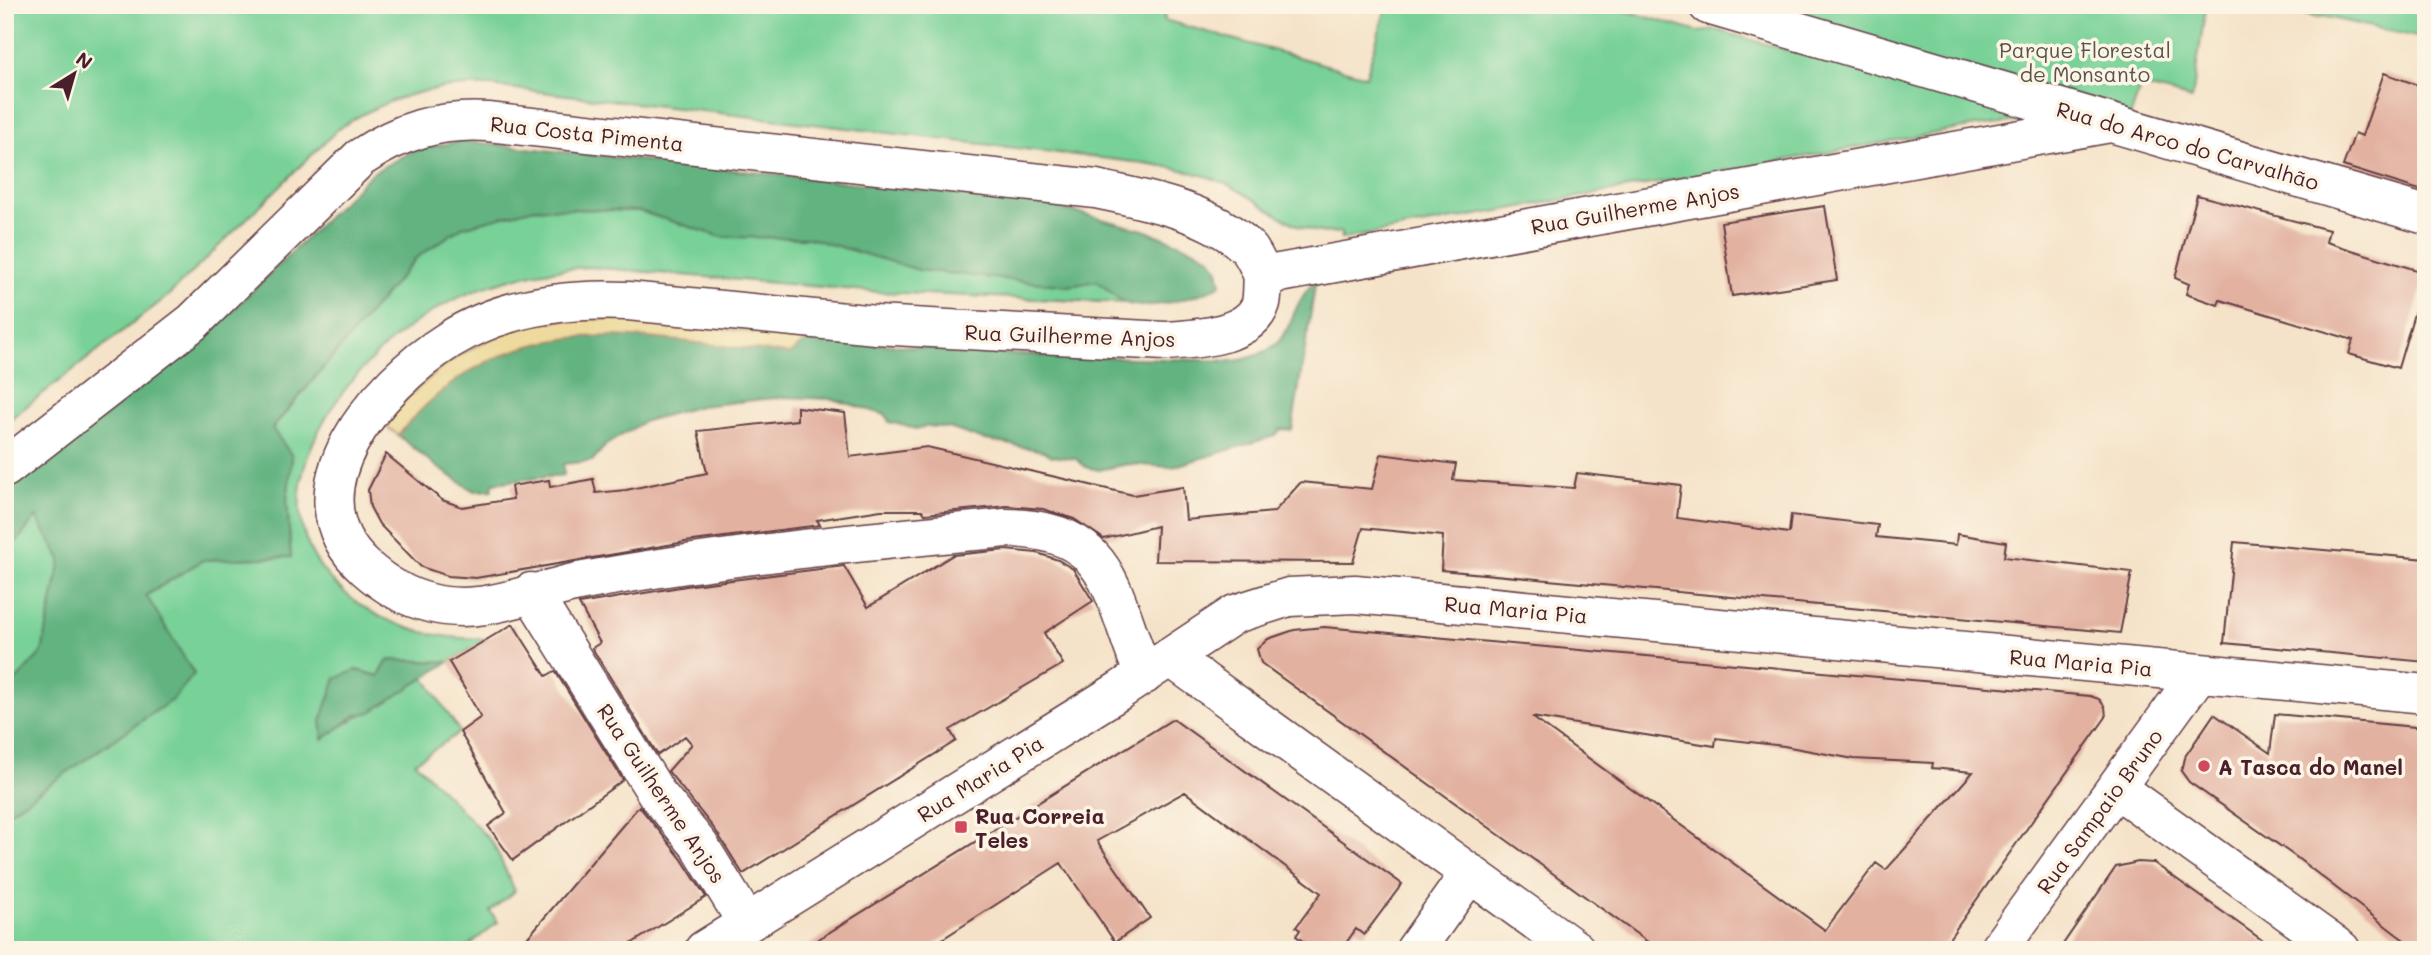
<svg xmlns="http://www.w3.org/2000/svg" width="2431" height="955" viewBox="0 0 2431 955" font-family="Mali,sans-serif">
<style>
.green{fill:#78d197;stroke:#617861;stroke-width:2}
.forest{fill:#62b380;stroke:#566956;stroke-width:2}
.sand{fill:#eeda9e;stroke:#9c7c64;stroke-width:2}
.building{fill:#e2b1a0;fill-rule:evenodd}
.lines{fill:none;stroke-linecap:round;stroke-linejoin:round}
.minor-casing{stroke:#643c43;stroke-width:41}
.minor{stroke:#fff;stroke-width:38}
.poi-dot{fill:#d1495b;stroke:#fcf5e5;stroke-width:2.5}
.labels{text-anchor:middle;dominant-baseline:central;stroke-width:7;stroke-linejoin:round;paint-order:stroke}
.park-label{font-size:21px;fill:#58544b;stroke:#fcf5e5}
.street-label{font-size:21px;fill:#4a1f2b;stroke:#fcf5e5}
.poi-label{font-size:21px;font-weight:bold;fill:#4a1f2b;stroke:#fcf5e5;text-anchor:start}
</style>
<rect width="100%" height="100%" fill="#fcf5e5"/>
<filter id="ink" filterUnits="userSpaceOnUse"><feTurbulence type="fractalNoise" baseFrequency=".0143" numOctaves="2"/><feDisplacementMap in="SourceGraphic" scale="14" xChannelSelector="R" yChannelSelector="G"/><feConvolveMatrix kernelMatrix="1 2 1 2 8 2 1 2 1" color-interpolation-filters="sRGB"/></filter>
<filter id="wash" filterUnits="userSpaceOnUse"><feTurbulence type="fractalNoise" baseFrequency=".00686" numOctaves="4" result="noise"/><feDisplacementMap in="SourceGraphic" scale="28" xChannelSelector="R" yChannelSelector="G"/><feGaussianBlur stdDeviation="1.57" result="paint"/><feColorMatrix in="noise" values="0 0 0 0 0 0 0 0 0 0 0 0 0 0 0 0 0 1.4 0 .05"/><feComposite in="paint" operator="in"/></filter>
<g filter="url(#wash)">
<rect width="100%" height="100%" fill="#f5e3c9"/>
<path class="green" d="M5,5H1167L1164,20L1366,76L1387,5H1606L1698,32L1717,30L2031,120L1976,126L1342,239L1341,232C1297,239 1263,200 1224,183C1201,173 1176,168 1151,164L491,86C433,84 386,97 338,129L169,295L5,423Z
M1725,5H2206L2192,99L2141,85L2125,132Z
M2271,5H2426V39L2322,16L2318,18Z
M534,208L639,211L722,237H809L919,270L1069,286L1097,281L1127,303L879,292L590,267C534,270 482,282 433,311C342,365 238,504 345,593C386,628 435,639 487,639L449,662L388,660L379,676L356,670L324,738C356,715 391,699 425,678L460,732L415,762L493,843L515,891L490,911L498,922L463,950H349L346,946L343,950H5V815L173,699L194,674L146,596L203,560L291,557L287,501L292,456L272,429L416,258L462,227Z
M36,517L61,559L42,653L5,692V546L17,541Z"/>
<path class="forest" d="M462,141L1041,203L1147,231L1198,251L1211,258L1218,270L1221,284C1202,296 1145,313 1124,302C1115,297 1106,288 1097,281L1069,286L919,270L809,238L722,237L639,211L535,208L462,227L416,258L272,428L292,456L287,501L291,557L203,560L146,595L194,674L173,699L5,815V692L42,652L61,559L36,517L17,541L5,546V492L206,337L372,173L414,150Z
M1316,280L1292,430L1281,429L1275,436L1172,467L1128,464L1099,470L1086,467L1076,459L1052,456L1043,451L981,439L949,428L927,426L917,429L889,422L886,415L833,399L784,397L700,406L645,421L606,445L592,461L563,464L564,475L493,483L492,490L474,491L437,467L398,435C512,299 635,338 790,354L809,338L1000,354L1234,361C1302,349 1280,315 1316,280Z
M388,660L449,662L371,712L356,715L323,739L321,721L336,678L356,670L379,676Z"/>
<path class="sand" d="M626,319L809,338L790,354C635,338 512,299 398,435L383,424C428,371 485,329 556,320C579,318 603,319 626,319Z"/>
<g id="blocks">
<path class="building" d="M2384,73L2426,88V192L2343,166L2355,133L2362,136Z
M2197,195L2329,230L2326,242L2426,273L2398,368L2349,354L2353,340L2220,300L2218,305L2186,294L2189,284L2175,278Z
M1825,206L1837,280L1732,296L1721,222Z
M797,407L845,413L850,457L927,447L1133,495L1183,487L1186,520L1274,512L1301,482L1372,489L1381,454L1456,464L1453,480L1574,488L1577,473L1681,485L1677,518L1789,533L1791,515L1878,525L1876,537L1956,545L1957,534L2006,542L2004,557L2132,572L2120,633L1441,570L1443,536L1363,528L1353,562L1155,561L1157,526L1104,539L1074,519L1043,509L1007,506L925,514L922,510H881L817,520L820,525L685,542L476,578L448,576L421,567L379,524L370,507L368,490L386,454L442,500L462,507L513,499L511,486L549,480L550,487L593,479L596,493L626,490L707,473L698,431L797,420Z
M2234,542L2426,559V662L2224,643Z
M1005,550L1037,553L1058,560L1073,569L1093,601L1044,633L1063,664L950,730L956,741L743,874L716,831L668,771L692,744L685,736L658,755L592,648L600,643L579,604L692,585L844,566L868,607L953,555Z
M513,624L546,676L555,671L623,780L513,860L488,826L506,813L460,732L481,717L449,662Z
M1324,627L2090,696L2099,699L2105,707L2106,717L1941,950H1659L1261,663L1257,649L1268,639L1294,630ZM1532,717L1715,746L1716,738L1784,746L1854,759L1933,763L1932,768L1973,772L1886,870L1876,863L1825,930Z
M2214,714L2270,753L2275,714L2426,728V950H2418L2396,934L2296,857L2189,782L2181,771L2184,758Z
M1173,719L1402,884L1364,935L1356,929L1341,950H1315L1296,936L1300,930L1296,927L1321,893L1185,792L1097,841L1150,918L1115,942L1061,863L925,950H801Z
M639,806L681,858L706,897L621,950H517Z
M2138,862L2154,863L2276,950H2059L2116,867Z"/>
</g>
</g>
<g filter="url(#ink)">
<use href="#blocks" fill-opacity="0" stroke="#643c43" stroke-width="2"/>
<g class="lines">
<g class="minor-casing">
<path id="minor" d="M1708,5L2426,215
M1263,276L2110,123
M5,468L193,322L360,158C400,131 439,119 488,122L1096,189C1146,200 1209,211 1247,247C1254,254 1259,267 1263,276
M531,592L657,794L699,845L747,923
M1170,657L1576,950
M1144,675C1109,592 1114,529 1005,528C865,542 723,555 584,581C532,590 484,617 430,603C405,597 385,585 366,568C282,493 379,384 449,340C503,306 565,298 628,301L876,325L1165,341C1193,339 1251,337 1261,303C1263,294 1262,284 1263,276
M2116,788L2341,950
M704,950L1119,691L1235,614L1289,597L1355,594L2426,694
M1415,950L1470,873
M1998,950L2199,673"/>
</g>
<use href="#minor" class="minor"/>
</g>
</g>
<g class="poi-dot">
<circle cx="2204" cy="766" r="7"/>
<rect x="954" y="820" width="14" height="14" rx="3.5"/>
</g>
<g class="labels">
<g class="park-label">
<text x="2085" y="49">Parque Florestal<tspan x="2085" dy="24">de Monsanto</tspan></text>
</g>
<g class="street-label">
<text transform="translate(587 133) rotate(6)">Rua Costa Pimenta</text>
<text transform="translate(2188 145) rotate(16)">Rua do Arco do Carvalhão</text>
<text transform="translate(1635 208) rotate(-10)">Rua Guilherme Anjos</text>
<text transform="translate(1070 335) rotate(2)">Rua Guilherme Anjos</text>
<text transform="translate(1516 609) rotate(5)">Rua Maria Pia</text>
<text transform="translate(2081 662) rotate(5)">Rua Maria Pia</text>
<text transform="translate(980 778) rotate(-32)">Rua Maria Pia</text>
<text transform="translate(662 793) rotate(56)">Rua Guilherme Anjos</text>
<text transform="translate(2099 811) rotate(-54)">Rua Sampaio Bruno</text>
</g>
<g class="poi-label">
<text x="2218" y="766">A Tasca do Manel</text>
<text x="975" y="815">Rua Correia<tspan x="975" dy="24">Teles</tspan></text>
</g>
</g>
<rect width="2431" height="955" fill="none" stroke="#fcf5e5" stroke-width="28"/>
<g transform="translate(74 74) rotate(37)" stroke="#fcf5e5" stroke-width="5" paint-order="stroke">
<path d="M0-5L12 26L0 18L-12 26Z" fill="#4a1f2b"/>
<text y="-10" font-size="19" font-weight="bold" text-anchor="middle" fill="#4a1f2b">N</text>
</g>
</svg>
